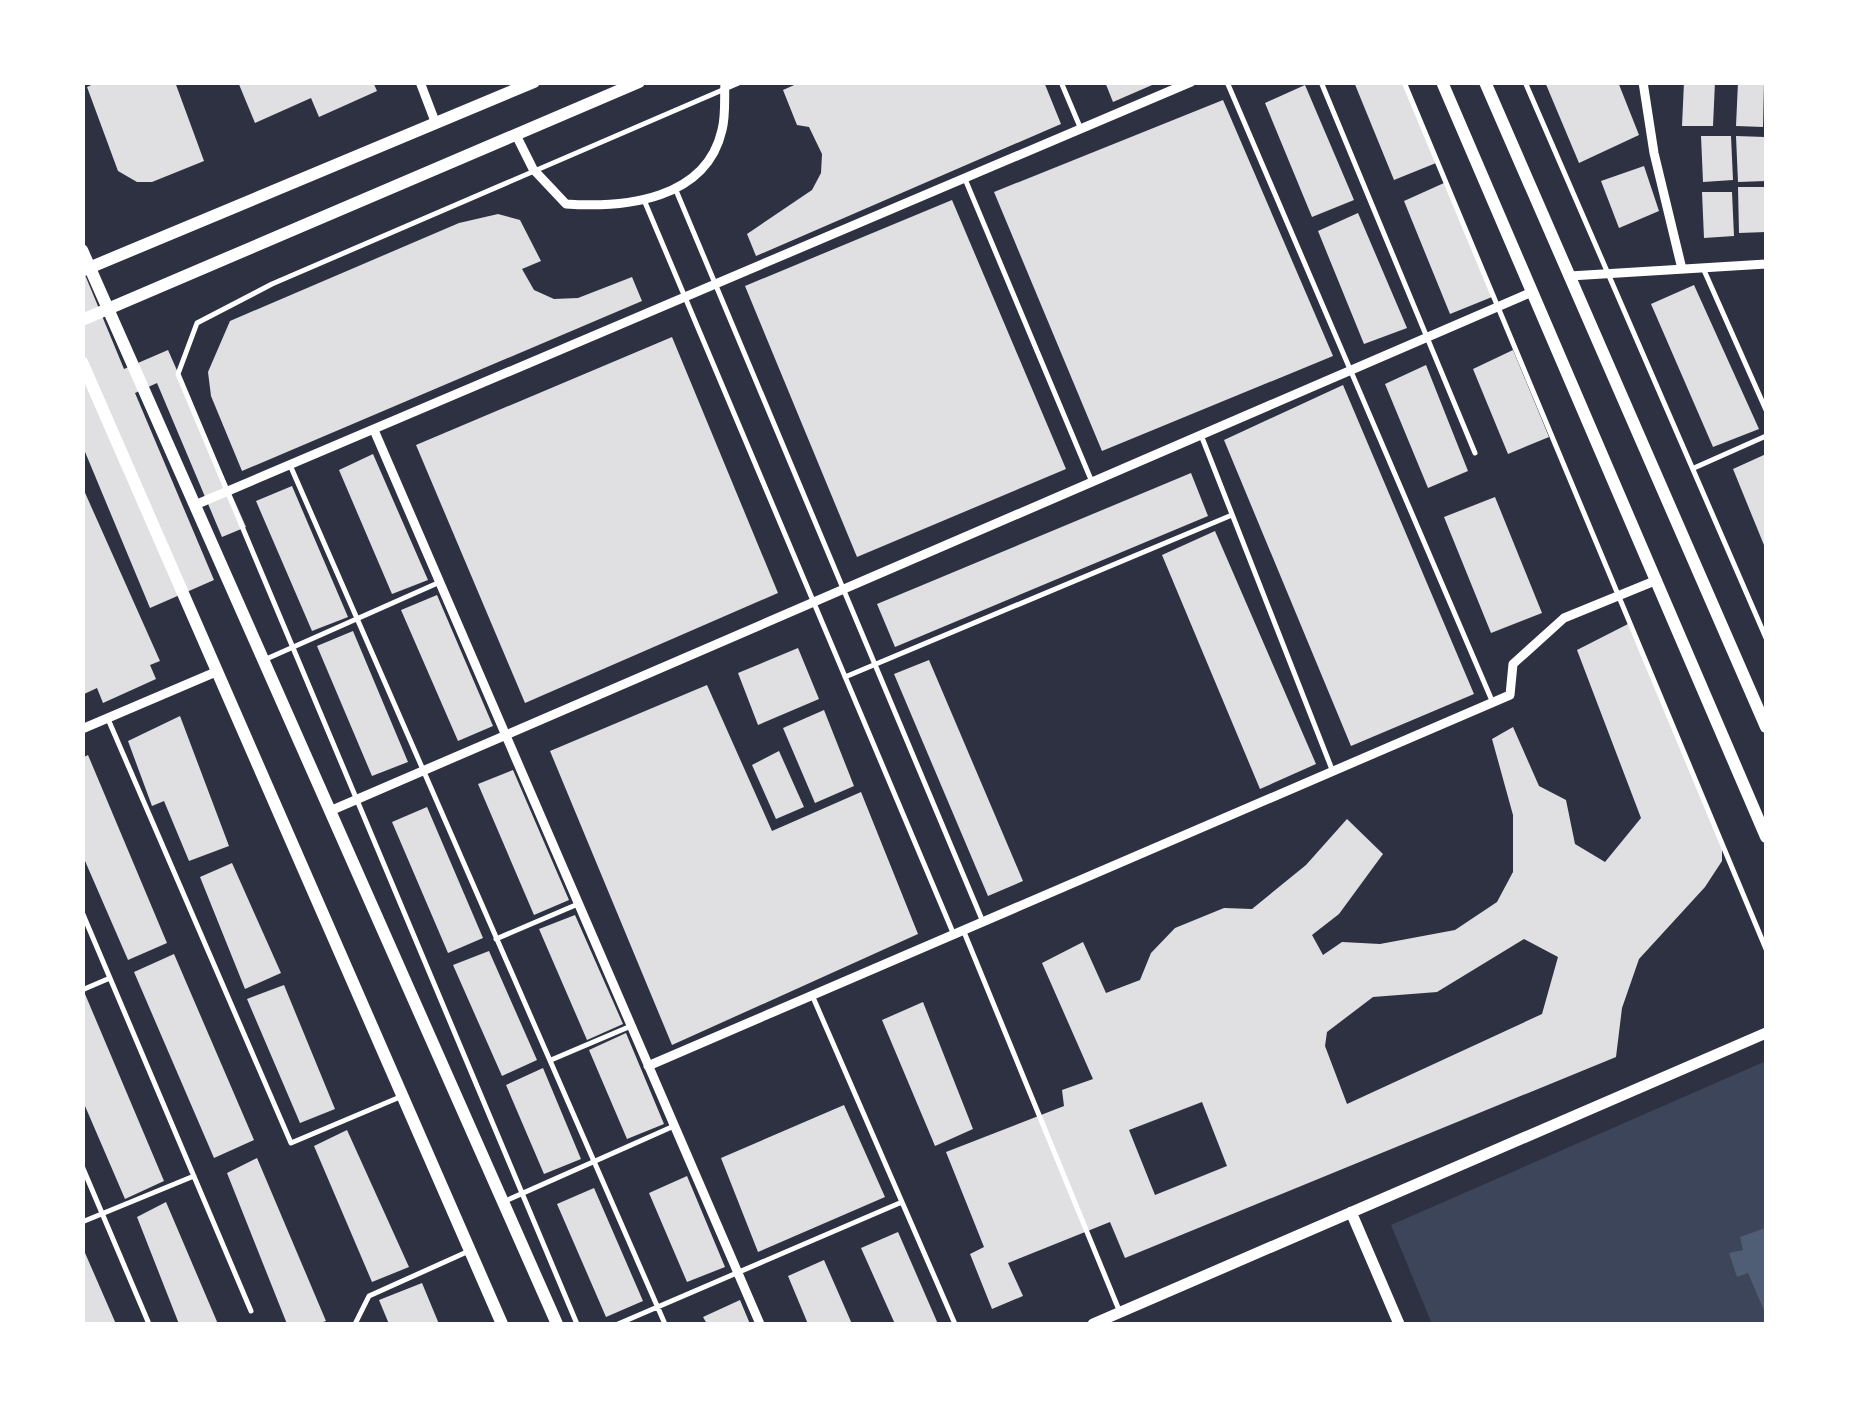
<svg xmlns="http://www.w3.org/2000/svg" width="1849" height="1407" viewBox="0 0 1849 1407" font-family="'Fira Sans Condensed',sans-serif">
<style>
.green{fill:#3c4559}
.water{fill:#4f5d75}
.building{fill:#e0e0e3;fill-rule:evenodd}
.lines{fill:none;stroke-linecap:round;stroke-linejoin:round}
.service{stroke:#fff;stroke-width:5}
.minor{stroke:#fff;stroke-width:9}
.tertiary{stroke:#fff;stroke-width:11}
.secondary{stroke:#fff;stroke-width:12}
</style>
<rect width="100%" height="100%" fill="#2d3142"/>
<path class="green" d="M1766,1061V1324H1432L1391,1225Z"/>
<path class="water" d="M1765,1228L1766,1232V1315L1748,1273L1737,1277L1729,1253L1743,1250L1740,1237Z"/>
<path class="building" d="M98,82H175L204,161L152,182H137L118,171L87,87Z
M238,82H373L377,91L319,117L311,98L255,123Z
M801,82H1044L1061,124L756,256L747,234L812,190L821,173L822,154L809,127L797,125L783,90Z
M1105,82H1159L1113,102Z
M1354,82H1402L1436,163L1394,180Z
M1545,82H1618L1639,135L1579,163Z
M1684,82H1715L1713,126H1682Z
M1738,82H1764L1763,127L1736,126Z
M1305,85L1354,200L1312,217L1265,103Z
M1223,100L1333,356L1102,451L994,192Z
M1701,136H1731L1733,180L1703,182Z
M1736,136L1765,137L1766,181L1738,182Z
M1644,166L1659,211L1619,228L1601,181Z
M1444,183L1492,297L1450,314L1404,201Z
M1738,187H1766V232L1739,233Z
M1702,192H1732L1734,236L1704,238Z
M952,200L1066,469L857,557L745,286Z
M1358,213L1407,328L1364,344L1318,231Z
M498,214L520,220L541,261L522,269L534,290L554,299L578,298L632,277L642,301L242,471L211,396L208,372L230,321L459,223Z
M83,270L124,369L168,350L246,527L222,537L157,383L135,393L214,580L150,608L83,447Z
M1694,285L1759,429L1713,447L1651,304Z
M672,337L778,593L525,703L416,445Z
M1513,350L1549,437L1508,454L1473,369Z
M1426,365L1468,471L1428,488L1385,384Z
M1343,385L1474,694L1351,746L1224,440Z
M373,454L428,580L392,594L339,470Z
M1766,454V550L1733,469Z
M1191,473L1208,516L895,647L877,604Z
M82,486L160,661L150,665L156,679L103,703L97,688L82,695Z
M292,486L348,617L312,631L256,501Z
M1495,497L1542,613L1491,633L1444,517Z
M1215,531L1316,764L1260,789L1162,555Z
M437,595L493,726L458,741L401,610Z
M1628,624L1722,841V861L1705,887L1639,959L1622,1008L1616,1057L1125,1258L1110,1222L1008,1263L1023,1296L992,1309L970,1254L984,1247L946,1152L1064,1106L1062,1090L1093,1079L1042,963L1083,942L1106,993L1140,980L1151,953L1175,928L1224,908L1252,909L1306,865L1347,819L1383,854L1339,914L1312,935L1323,955L1342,942L1380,944L1455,930L1497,902L1513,872V815L1492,739L1513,727L1539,786L1566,800L1575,844L1605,862L1641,818L1577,650ZM1524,939L1558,957L1542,1014L1347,1104L1325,1046L1327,1032L1373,997L1437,992ZM1202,1102L1227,1166L1155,1195L1129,1130Z
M353,631L408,762L372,776L317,646Z
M798,648L819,699L758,725L738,673Z
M929,660L1023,881L988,896L894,674Z
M707,685L772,831L861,792L918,934L672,1045L550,751Z
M824,710L854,786L815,803L783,728Z
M180,716L229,846L189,861L164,801L152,806L128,741Z
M779,751L804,807L776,819L752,765Z
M88,755L167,943L128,960L82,854V758Z
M513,770L569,900L534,915L478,784Z
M427,807L483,938L448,953L392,822Z
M232,863L281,973L245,989L200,877Z
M575,915L623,1024L587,1040L539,929Z
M489,951L537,1060L502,1076L453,965Z
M174,954L254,1140L214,1158L134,972Z
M284,985L335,1109L300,1123L247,999Z
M85,994L164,1181L125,1199L82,1099Z
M923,1002L973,1129L935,1146L882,1020Z
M626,1033L664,1124L627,1139L589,1050Z
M543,1068L581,1159L544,1174L506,1085Z
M844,1105L885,1197L758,1252L721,1158Z
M347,1130L409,1267L372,1282L314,1146Z
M257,1158L326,1321L317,1324H287L227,1173Z
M687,1176L725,1267L687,1282L649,1193Z
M594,1188L643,1301L606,1317L557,1204Z
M166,1202L218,1324H179L137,1217Z
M898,1232L938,1324H895L861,1248Z
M82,1246L116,1324H82Z
M824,1260L852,1324H808L788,1276Z
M422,1283L439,1324H389L379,1300Z
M740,1300L750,1324H707L703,1317Z"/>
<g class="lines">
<path class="service" d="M1061,82L1080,127
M1227,82L1493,703
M1321,82L1475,453
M1404,82L1766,949
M1525,82L1766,638
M965,179L1092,482
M675,188L983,922
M644,200L954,935
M1703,268L1766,410
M1201,435L1333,772
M290,465L665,1324
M1694,468L1766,436
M264,660L440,582
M845,677L1232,515
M108,719L291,1143L400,1097
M82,912L251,1311
M964,932L1119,1310
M496,939L578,904
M82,990L110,978
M812,995L955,1324
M551,1060L631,1026
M82,1166L149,1324
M503,1202L674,1126
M82,1222L194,1176
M355,1324L369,1296L469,1251
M577,1324L178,374L197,323L272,284L741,82
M618,1324L902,1202"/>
<path class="minor" d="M420,82L436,124
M1643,82L1654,153L1682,269
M516,135L533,169L566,204C625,208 706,200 722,130C726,115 724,98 725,82
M1570,276L1766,264
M374,430L760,1324
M195,505L1191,82
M82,729L218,671
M330,811L1532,292
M648,1066L1510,695L1513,664L1564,618L1657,580"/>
<path class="tertiary" d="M1351,1212L1399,1324
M1093,1324L1766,1033"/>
<path class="secondary" d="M1442,82L1766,837
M1485,82L1766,727
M82,250L557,1324
M84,270L534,82
M82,320L639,82
M82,362L502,1324"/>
</g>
<rect width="1849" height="1407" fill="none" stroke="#ffffff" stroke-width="170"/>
</svg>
